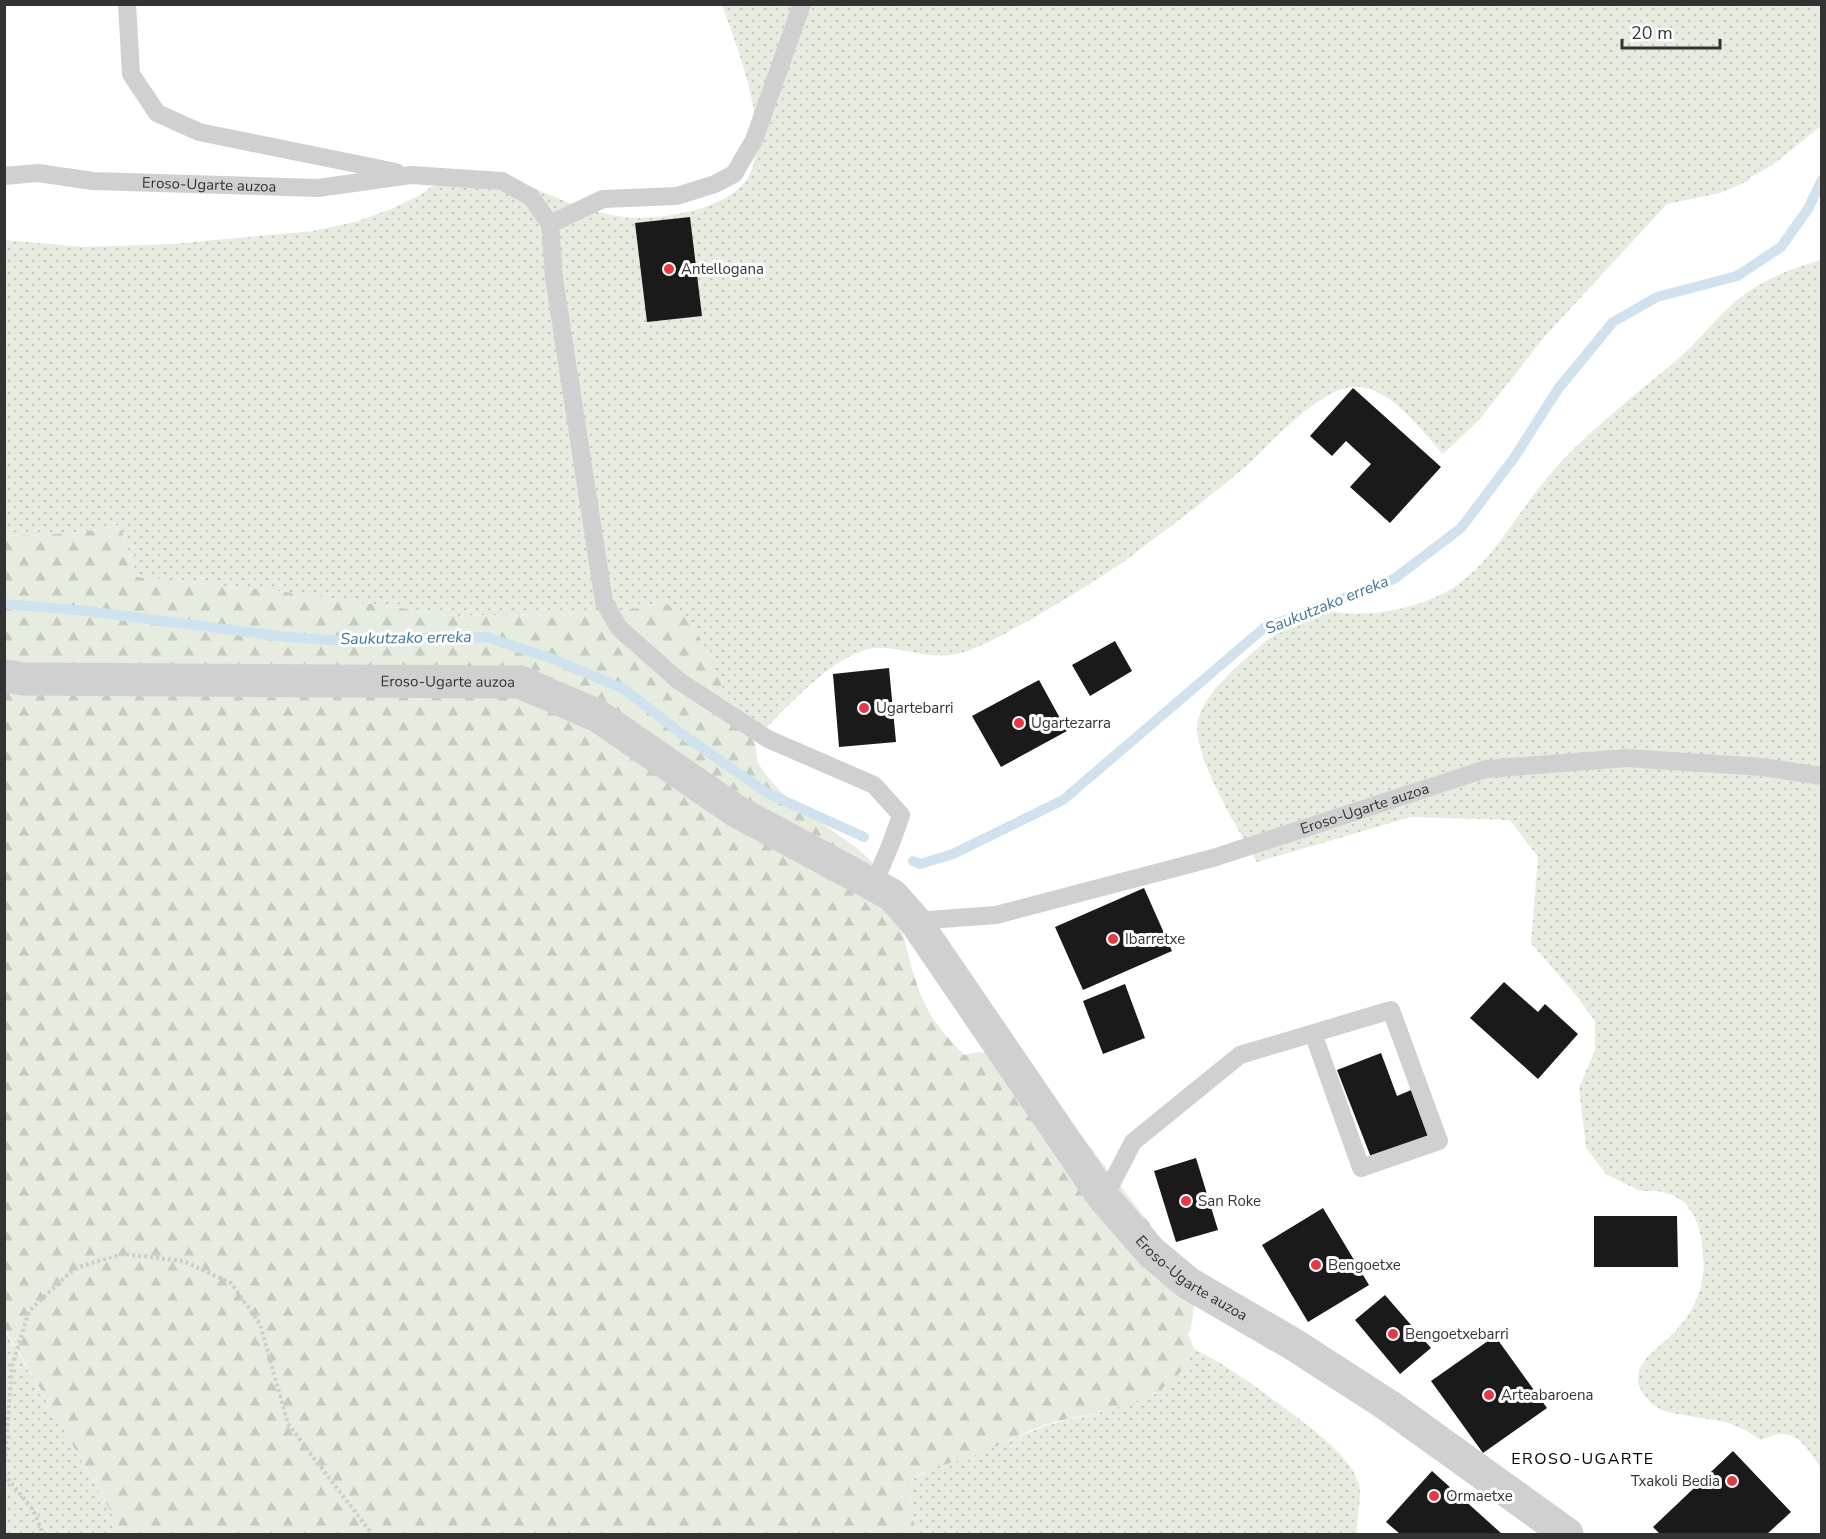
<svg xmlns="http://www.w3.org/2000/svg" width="1826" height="1539" viewBox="0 0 1826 1539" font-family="'Nunito Sans',sans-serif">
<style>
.green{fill:url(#green-dots)}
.forest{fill:url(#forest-firs)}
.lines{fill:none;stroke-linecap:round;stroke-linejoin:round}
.stream{stroke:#cfe2ee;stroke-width:10}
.building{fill:#1a1a1a}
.path{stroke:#cdcdcd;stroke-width:4;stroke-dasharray:3 3;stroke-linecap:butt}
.lane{stroke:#d0d0d0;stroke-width:18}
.street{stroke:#d0d0d0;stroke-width:33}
.poi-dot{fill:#e63946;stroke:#fff;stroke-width:2}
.labels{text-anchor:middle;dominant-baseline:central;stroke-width:6;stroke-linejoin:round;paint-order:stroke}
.street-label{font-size:15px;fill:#333;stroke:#fff}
.poi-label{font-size:15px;fill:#333;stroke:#fff;text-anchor:start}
.water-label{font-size:16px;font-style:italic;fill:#3f7597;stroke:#fff}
.neighbourhood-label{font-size:16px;letter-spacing:1.5px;fill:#000;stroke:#fff}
</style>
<defs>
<pattern id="green-dots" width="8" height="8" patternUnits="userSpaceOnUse" patternTransform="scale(1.5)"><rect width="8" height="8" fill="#e6ecdf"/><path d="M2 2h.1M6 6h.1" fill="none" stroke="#c6cbc0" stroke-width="1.8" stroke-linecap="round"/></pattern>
<pattern id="forest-firs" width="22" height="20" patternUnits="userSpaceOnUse" patternTransform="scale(1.5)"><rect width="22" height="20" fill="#e6ecdf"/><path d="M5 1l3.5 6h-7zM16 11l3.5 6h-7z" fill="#c6cbc0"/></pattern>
</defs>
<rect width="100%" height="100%" fill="#fff"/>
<path class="green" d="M722,5H1821V126L1771,166L1749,178L1750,180L1720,193L1667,204L1545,336L1479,420L1443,454C1422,431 1387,382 1351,387C1315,392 1271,444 1244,468C1215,492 1185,516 1155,538C1140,549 1126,561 1111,570C1084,588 1057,604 1030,620C1007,632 985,646 960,653C933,661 907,648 880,648C839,646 782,713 754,740L662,601L640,608L596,613L457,616L286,592L137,577L120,525C82,534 43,535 5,536L4,240L83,247L173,244L313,231L355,222L389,210L420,195L454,171C469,173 485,172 499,176C537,187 572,208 611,215C637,221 666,217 692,211C712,206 738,195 749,176C772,133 737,47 722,5Z
M1821,256V1468C1803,1443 1794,1424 1761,1440L1745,1430L1726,1422L1677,1414L1661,1410L1652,1404L1644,1395L1638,1384L1639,1370L1647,1357L1673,1334L1684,1321L1693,1307L1701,1287L1704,1267L1701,1236L1695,1217L1685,1203L1673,1195L1658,1191H1640L1606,1174L1586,1148L1579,1088L1595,1050V1021L1575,994L1531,943L1538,857L1510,820L1411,817L1257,862C1240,832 1190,753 1198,720C1204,693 1242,662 1262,644C1279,631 1298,621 1314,606C1353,623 1422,610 1457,585C1494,559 1518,512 1547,478C1585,433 1633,397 1678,359C1695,344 1710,326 1726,310C1753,284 1785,270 1821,260Z
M4,1329L63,1428L114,1517C111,1523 115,1529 117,1534H5Z
M1194,1349C1229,1366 1259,1389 1290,1412C1310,1427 1337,1447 1351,1468C1354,1472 1357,1479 1359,1484C1362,1497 1356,1519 1357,1534H921C908,1520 910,1498 912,1480L935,1466L967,1458L1047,1425L1109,1410L1154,1394L1185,1367Z"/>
<path class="forest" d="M120,525L137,577L286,592L457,616L596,613L640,608L662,601C703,623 708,659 727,697C735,711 748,724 754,739C757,748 755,758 760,766C779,797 816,818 846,840C857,849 871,858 879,871C904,911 905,962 925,1004C934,1024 949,1039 964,1055L979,1052L1002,1055L1080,1134L1150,1224L1183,1271L1189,1283L1194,1306L1191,1329L1188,1334L1194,1349C1189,1359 1185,1369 1177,1376C1145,1409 1090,1412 1048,1424C1020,1433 995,1449 967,1458C944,1466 934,1464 912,1480C910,1498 908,1520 921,1534H117C114,1529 111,1523 114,1517L63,1428L5,1329L4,536C43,535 82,534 120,525Z"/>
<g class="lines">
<path class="stream" d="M4,604L87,611L278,636L357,642L410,638L486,637L553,659L624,689L682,734L767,793L864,837
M913,861L920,864L953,854L1063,800L1264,628L1394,579L1461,528L1514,458L1558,389L1613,322L1657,297L1737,276L1781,247L1808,209L1822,180"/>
</g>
<path class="building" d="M690,217L702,316L647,322L635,223Z
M1353,388L1441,467L1390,523L1350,487L1371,464L1346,441L1332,456L1310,436Z
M1115,641L1132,671L1090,696L1072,665Z
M889,668L896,742L839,747L833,674Z
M1039,680L1067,731L1001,767L972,716Z
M1144,888L1172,951L1083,990L1055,927Z
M1504,982L1538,1012L1545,1004L1578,1034L1538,1079L1470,1018Z
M1125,984L1145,1038L1103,1054L1083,1001Z
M1381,1053L1397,1096L1416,1088L1435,1136L1372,1160L1337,1070Z
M1196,1158L1218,1230L1176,1242L1154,1171Z
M1323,1208L1369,1285L1308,1322L1262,1245Z
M1594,1216H1677L1678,1267H1594Z
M1385,1295L1431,1348L1400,1374L1355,1320Z
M1495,1336L1547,1408L1483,1453L1431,1381Z
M1733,1451L1791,1512L1767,1534H1660L1653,1527Z
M1432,1471L1502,1534H1400L1386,1522Z"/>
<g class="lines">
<path class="path" d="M4,1474L12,1366L29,1311L75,1268L123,1254L183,1261L231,1283L260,1324L288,1424L372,1534
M4,1474L33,1510L43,1534"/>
<g class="lane">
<path d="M127,4L131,74L157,113L199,132L396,172"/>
<path d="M802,4L754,140L734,174L715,184L677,196L603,199L550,224L554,278L604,602L619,628L679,681L768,739L874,785L901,815L892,841L874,884"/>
<path id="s1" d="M4,176L38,173L93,181L318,188L411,175L502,181L531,197L550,224"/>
<path id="s2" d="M915,921L996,915L1213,858L1486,769L1626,758L1763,767L1822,776"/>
<path d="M1104,1198L1133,1142L1240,1055L1391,1010L1439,1141L1361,1168L1313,1033"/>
</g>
<path class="street" id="s3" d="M4,676L23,679L520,682L598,716L736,811L892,895L915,921L1104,1198L1151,1252L1188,1283L1293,1344L1389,1406L1567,1534"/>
</g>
<g class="poi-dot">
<circle cx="669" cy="269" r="6"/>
<circle cx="864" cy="708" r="6"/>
<circle cx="1019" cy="723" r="6"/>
<circle cx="1113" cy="939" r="6"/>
<circle cx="1186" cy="1201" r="6"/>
<circle cx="1316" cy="1265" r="6"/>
<circle cx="1393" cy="1334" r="6"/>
<circle cx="1489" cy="1395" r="6"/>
<circle cx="1732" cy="1481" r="6"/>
<circle cx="1434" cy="1496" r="6"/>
</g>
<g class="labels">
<g class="street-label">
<text stroke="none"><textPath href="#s1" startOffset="206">Eroso-Ugarte auzoa</textPath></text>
<text stroke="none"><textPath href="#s3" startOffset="444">Eroso-Ugarte auzoa</textPath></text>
<text stroke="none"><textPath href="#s2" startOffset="465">Eroso-Ugarte auzoa</textPath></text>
<text stroke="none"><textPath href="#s3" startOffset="1436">Eroso-Ugarte auzoa</textPath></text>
</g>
<g class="poi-label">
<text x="681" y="269">Antellogana</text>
<text x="876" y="708">Ugartebarri</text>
<text x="1031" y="723">Ugartezarra</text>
<text x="1125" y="939">Ibarretxe</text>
<text x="1198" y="1201">San Roke</text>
<text x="1328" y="1265">Bengoetxe</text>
<text x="1405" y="1334">Bengoetxebarri</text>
<text x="1501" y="1395">Arteabaroena</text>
<text x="1720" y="1481" text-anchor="end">Txakoli Bedia</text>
<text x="1446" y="1496">Ormaetxe</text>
</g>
<g class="water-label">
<text transform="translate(1327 605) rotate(-22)">Saukutzako erreka</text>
<text transform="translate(406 638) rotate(-1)">Saukutzako erreka</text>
</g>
<g class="neighbourhood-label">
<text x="1583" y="1459">EROSO-UGARTE</text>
</g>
</g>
<rect width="1826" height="1539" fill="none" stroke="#333333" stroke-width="12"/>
<path d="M1622 39v9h98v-9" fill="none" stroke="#333333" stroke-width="3"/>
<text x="1631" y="39" font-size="18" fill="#333333" stroke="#ffffff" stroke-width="4.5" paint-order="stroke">20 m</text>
</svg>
